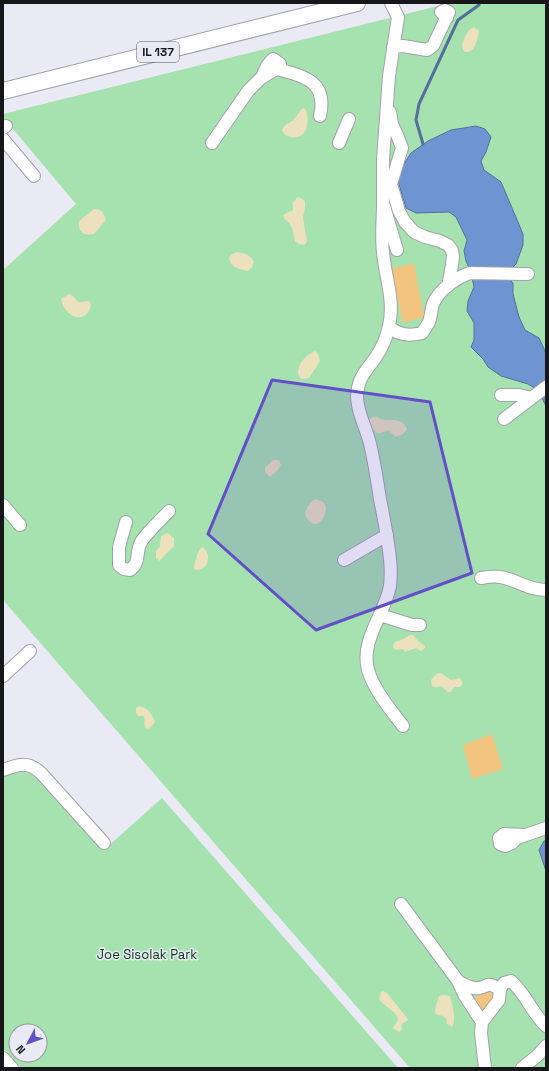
<svg xmlns="http://www.w3.org/2000/svg" width="549" height="1071" viewBox="0 0 549 1071" font-family="'Space Grotesk',sans-serif">
<style>
.green{fill:#a5e2af;fill-rule:evenodd}
.sand{fill:#ebe1bc}
.water{fill:#6e95d2;stroke:#546f9b}
.lines{fill:none;stroke-linecap:round;stroke-linejoin:round}
.stream{stroke:#546f9b;stroke-width:3}
.building{fill:#f2c47f}
.minor-casing{stroke:#a2a2ab;stroke-width:14}
.major-casing{stroke:#a2a2ab;stroke-width:18}
.minor{stroke:#fff;stroke-width:12}
.major{stroke:#fff;stroke-width:16}
.marked{fill:#634fc8;fill-opacity:0.2;stroke:#634fc8;stroke-width:3;stroke-linejoin:round}
.labels{text-anchor:middle;dominant-baseline:central;stroke-width:3;stroke-linejoin:round;paint-order:stroke}
.shield{fill:#e9eaf3;stroke:#56565b;stroke-width:1}
.shield-label{font-size:12px;font-weight:bold;fill:#17171a}
.park-label{font-size:13px;fill:#053816;stroke:#e9eaf3}
</style>
<rect width="100%" height="100%" fill="#e9eaf3"/>
<path class="green" d="M450,3H546V1068H410L3,600V270L76,204L3,117V114Z
M15,770L30,771L41,778L105,849L162,798L398,1068H21L3,1048V774ZM16,1031H40V1055H16Z"/>
<path class="sand" d="M474,27L479,31C479,35 475,48 472,50C470,52 467,52 465,52C458,45 466,36 469,30Z
M304,108L307,112C310,128 304,143 285,135L282,131C283,123 291,124 295,118C298,115 299,110 304,108Z
M298,197L301,198L305,201V207L303,218L307,242L304,245L299,244L295,241C294,235 293,228 289,223C286,220 284,219 283,215L293,210V202Z
M94,209C102,209 103,212 106,220L94,234C83,236 78,232 79,221Z
M237,252C245,253 250,255 254,262L252,267L248,271C239,269 231,268 229,258L232,254Z
M69,294C74,295 75,300 79,302C82,303 85,301 89,301L91,304C88,326 64,318 61,299Z
M315,351L318,354L320,361L309,378L301,379L298,374C297,364 306,355 315,351Z
M375,416C377,417 379,418 381,419C391,422 402,416 407,429L403,434L395,437L389,430L381,433H377L369,426L368,420Z
M273,460H279L281,465L277,471L270,477L265,472V468Z
M315,499C318,500 322,501 324,503C331,511 316,539 305,514C306,508 310,502 315,499Z
M168,533L174,538V546L159,561L156,558V551L160,546L161,536Z
M202,547C213,553 208,571 196,570L194,568C195,562 197,551 202,547Z
M410,635H413L418,641L425,646V648L421,651L416,648L405,652L403,649L395,650L393,647C394,639 399,642 405,638C407,637 408,636 410,635Z
M441,673L451,680L460,678L463,683L460,687H455L450,692H448L441,686C434,689 431,687 431,680L436,674Z
M139,706C148,708 152,713 155,722L149,729L146,728L144,724L145,719L143,716H138L136,713V708Z
M383,991L387,993L407,1018L408,1020L402,1024L401,1031L399,1032L393,1028C394,1025 397,1023 398,1020C399,1013 383,1006 379,999L381,992Z
M444,995L450,996C452,1004 457,1020 452,1027L447,1024C447,1013 442,1018 435,1013V1009L439,996Z"/>
<path class="water" d="M476,126L485,129L491,137L486,152L481,161L484,170L501,182L523,234V245L516,264L510,270L508,278L513,283V294L519,317L525,330L539,338L546,353V406L538,390L528,384L501,376L488,367L483,359L471,347L474,340V323L467,311L468,301L474,287L471,272L466,261L464,251L467,240L456,217L449,212L416,213L406,208L398,181L402,167L411,153L428,141L451,130Z
M544,841H546V871L539,850Z"/>
<g class="lines">
<path class="stream" d="M423,144L416,120L419,104L458,20L479,5V3"/>
</g>
<path class="building" d="M414,263L424,317L403,323L391,269Z
M492,734L503,769L472,779L463,745Z
M489,989L496,1000L481,1011L473,999Z"/>
<g class="lines">
<g class="minor-casing">
<path id="minor" d="M391,3L398,17L389,76L383,160V203L397,250
M393,47L403,46L427,50L433,46L449,12L445,10L441,12L447,18
M262,77L267,66L273,59L280,64L276,69
M390,112L392,124L398,137L402,148L391,184L399,211L405,222L414,232L425,237L440,241L448,245L452,250L453,256L452,265L448,286
M3,128L6,126
M3,139L34,176
M212,143L248,91L261,78L276,69C304,76 328,81 320,116
M339,143L349,119
M383,203C383,219 381,236 383,252C385,277 395,300 389,326C387,336 382,348 376,357C366,371 358,377 357,396C357,412 365,425 369,440C374,459 377,479 380,499C384,519 388,539 390,559C391,568 391,577 390,586C385,614 360,640 368,670C374,690 390,709 403,726
M389,326C398,336 410,336 422,333C424,330 427,326 429,322C431,317 431,310 433,304C439,290 455,278 470,273L528,274
M501,395H519L532,398
M504,419L546,387
M3,505L20,525
M126,522L119,547V565L124,569L130,570C141,562 135,553 141,542C148,531 160,521 169,511
M344,560L387,535
M481,578C487,577 494,576 500,577C516,579 527,590 546,590
M380,615L412,625H420
M3,676L30,651
M3,770C19,764 28,761 41,773L104,843
M526,835L504,834L499,838L500,844L505,846L512,843L517,838L546,828
M401,904L458,981C464,985 471,989 479,988C491,985 486,982 500,989
M458,981L465,996L482,1022
M3,1058L12,1068
M485,1068L481,1033L482,1022L499,1000L500,989L504,983L511,981C526,994 532,1013 546,1026
M522,1068L537,1056L546,1046"/>
</g>
<g class="major-casing">
<path id="major" d="M3,91L357,3"/>
</g>
<use href="#minor" class="minor"/>
<use href="#major" class="major"/>
</g>
<path class="marked" d="M272,380L430,402L472,573L316,630L208,534Z"/>
<g class="labels">
<rect class="shield" x="137" y="42" width="42" height="20" rx="3"/>
<g class="shield-label">
<text x="158" y="52">IL 137</text>
</g>
<g class="park-label">
<text x="147" y="954">Joe Sisolak Park</text>
</g>
</g>
<rect width="549" height="1071" fill="none" stroke="#17171a" stroke-width="8"/>
<g transform="translate(28 1043) rotate(229)"><circle r="19" fill="#e9eaf3" stroke="#95969c"/>
<path d="M0-3L7 15L0 10L-7 15Z" fill="#634fc8"/>
<text y="-6" font-size="11" font-weight="bold" text-anchor="middle" fill="#17171a">N</text>
</g>
</svg>
